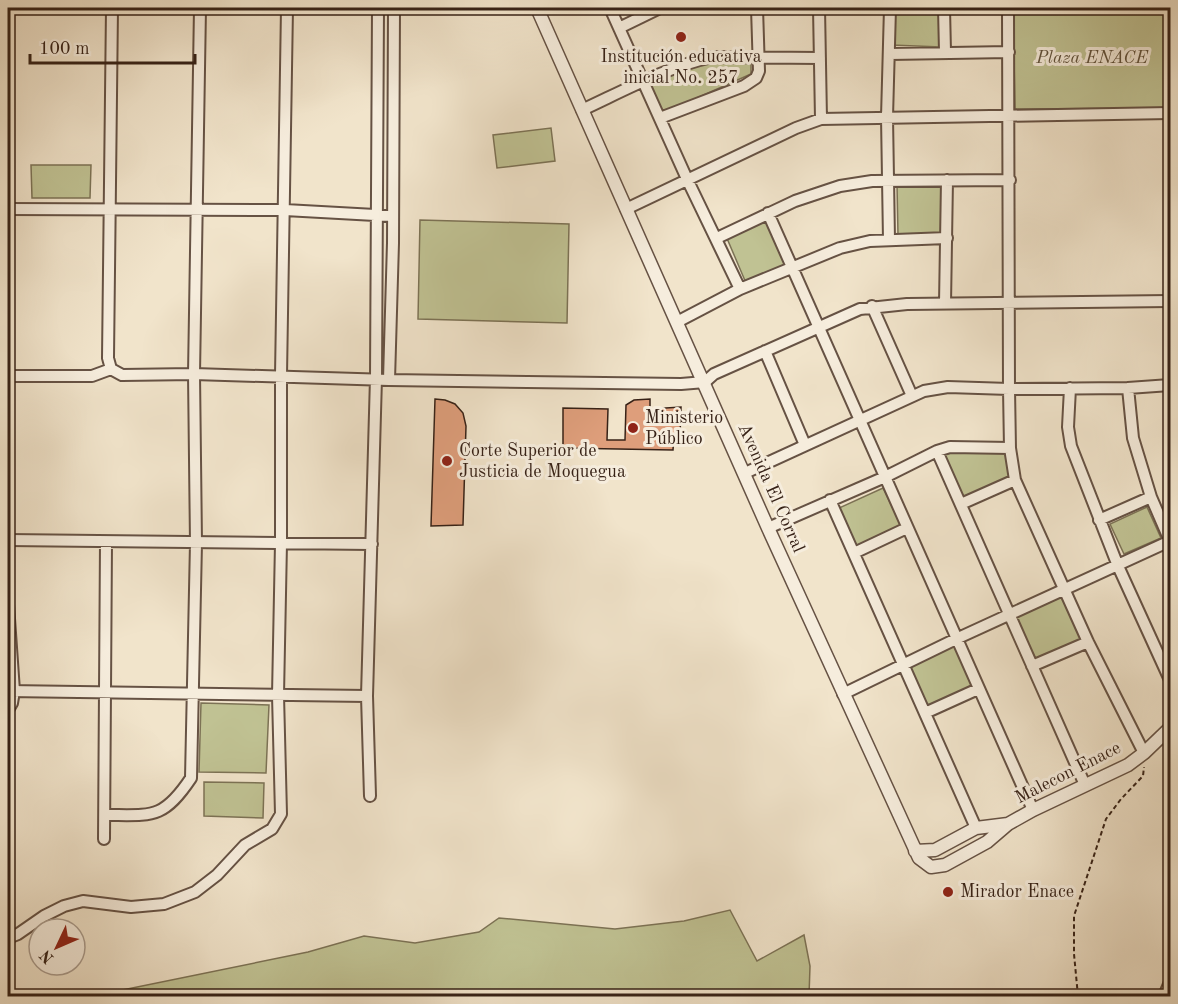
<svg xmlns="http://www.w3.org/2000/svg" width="1178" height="1004" viewBox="0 0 1178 1004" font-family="'Old Standard TT',serif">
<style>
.green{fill:#c0c293;stroke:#7c7255;stroke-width:1.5}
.building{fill:#de9e7b;stroke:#372217;stroke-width:1.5}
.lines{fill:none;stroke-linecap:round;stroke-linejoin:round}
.minor-casing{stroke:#665244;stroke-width:14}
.tertiary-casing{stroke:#665244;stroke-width:15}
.path{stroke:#372217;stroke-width:2;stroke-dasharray:4.5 3;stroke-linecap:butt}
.minor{stroke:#f6eddd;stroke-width:10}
.tertiary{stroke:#f6eddd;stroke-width:12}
.poi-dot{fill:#8f2418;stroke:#f6eddd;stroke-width:2}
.labels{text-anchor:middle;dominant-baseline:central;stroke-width:6;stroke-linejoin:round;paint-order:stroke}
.poi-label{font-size:18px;fill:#372217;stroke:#f6eddd;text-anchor:start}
.park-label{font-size:18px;font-style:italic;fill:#60523c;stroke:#f6eddd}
.street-label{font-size:18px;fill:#372217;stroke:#f6eddd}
</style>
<rect width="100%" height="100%" fill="#f1e4cb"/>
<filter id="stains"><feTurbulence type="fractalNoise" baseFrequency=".00333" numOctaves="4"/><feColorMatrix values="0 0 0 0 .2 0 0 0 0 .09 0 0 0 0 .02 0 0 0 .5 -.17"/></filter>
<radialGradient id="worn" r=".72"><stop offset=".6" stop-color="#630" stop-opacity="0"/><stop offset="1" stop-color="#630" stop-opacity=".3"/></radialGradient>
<path class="green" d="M889,8H941V47L891,45Z
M1013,8H1170V108L1015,109Z
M714,60L751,61V74L663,113L649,83Z
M551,128L555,161L497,168L493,135Z
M31,165H91L90,198H32Z
M897,184H941L943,234L898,235Z
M764,218L786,265L746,283L726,236Z
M420,220L569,224L567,323L418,319Z
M948,451L1005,452L1010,477L961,499L941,453Z
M883,488L901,525L856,546L839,508Z
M1147,507L1161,538L1124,554L1110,524Z
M1062,593L1083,639L1034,661L1014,617Z
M954,643L975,687L927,709L907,665Z
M201,703L269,705L266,773L199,772Z
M204,782L264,783L263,818L204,816Z
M730,910L757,961L804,935L810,966L809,996H93L308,952L364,936L415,943L479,932L499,918L615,929L684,921Z"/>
<path class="building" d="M435,399L445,400L455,404L463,413L466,426L463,525L431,526Z
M650,399V409L681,407L680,436L674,435L673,450L563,448V408L608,409L607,440H625L626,405L634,400Z"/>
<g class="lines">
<g class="minor-casing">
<path id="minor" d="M112,8L108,358L111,369L122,375L194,374L389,380L681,384L705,382L714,374L860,309L907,304L1170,301
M610,8L687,179L740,289
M819,8L821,119
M944,8L945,52
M1008,8L1009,389L1010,448L1015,480L1088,642L1144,753
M619,28L660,8
M890,54L1009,52
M582,110C625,90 667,67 712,57L820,58
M660,118L744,86L756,78L759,71L757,8
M8,209L285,210L393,216
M626,209L796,128L821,119L1170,113
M768,213L1033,810
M717,238L795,201L840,186L872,181L1010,180
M889,240L887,117L890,8
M945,304L947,180
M872,306L912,396
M677,322L740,289L840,248L870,241L947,238
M765,351L805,445
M8,376H92L111,369
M389,380L393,243L394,8
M1070,388L1068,427L1071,446L1118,566L1170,680
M1128,388L1133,438L1151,497L1170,541
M937,451L1085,785
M745,473L924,391L948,387L1009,389L1128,388L1170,385
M830,500L976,828
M961,504L1015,480
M1099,520L1151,497
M768,528L885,477L937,451L950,447L1010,448
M8,540L372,544
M854,553L907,528
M8,604L14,691L12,703L8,710
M1032,666L1088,642
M8,691L367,696
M843,694L956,639L1170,541
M925,713L978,689
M370,796L367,696L376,378L378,8
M105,815C152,815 163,820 191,778L196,543L194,374L200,8
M104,839L106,542
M8,938L18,934L44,916L64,906L83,901L131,907L164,904L195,892L217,875L245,845L272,829L281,814L278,695L281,543V375L287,8
M1164,996L1170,982"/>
</g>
<g class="tertiary-casing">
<path id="tertiary" d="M537,8L768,528L919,858L931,867L945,865L987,842L1008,824L1033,810L1128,765L1144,753L1170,728
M915,851L935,850L976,828L1008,824"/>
</g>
<path class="path" d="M1078,996L1074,954V916L1106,819L1121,799L1143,776L1144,767"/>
<use href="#minor" class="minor"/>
<use href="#tertiary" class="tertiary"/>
</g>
<g class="poi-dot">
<circle cx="681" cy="37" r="6"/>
<circle cx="633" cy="428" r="6"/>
<circle cx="447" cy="461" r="6"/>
<circle cx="948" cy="892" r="6"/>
</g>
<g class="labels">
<g class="poi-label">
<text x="681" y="57" text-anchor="middle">Institución educativa<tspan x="681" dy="21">inicial No. 257</tspan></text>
<text x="645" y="418">Ministerio<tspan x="645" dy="21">Público</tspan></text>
<text x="459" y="451">Corte Superior de<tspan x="459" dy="21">Justicia de Moquegua</tspan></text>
<text x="960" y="892">Mirador Enace</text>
</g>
<g class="park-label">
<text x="1092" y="58">Plaza ENACE</text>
</g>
<g class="street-label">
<text transform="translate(771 488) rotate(66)">Avenida El Corral</text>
<text transform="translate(1068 773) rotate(-27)">Malecon Enace</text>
</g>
</g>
<rect width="1178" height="1004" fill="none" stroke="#f1e4cb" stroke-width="30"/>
<rect x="9" y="9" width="1160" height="986" fill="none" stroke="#372217" stroke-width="3"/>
<rect x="15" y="15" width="1148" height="974" fill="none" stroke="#372217" stroke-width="1.5"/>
<g transform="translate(57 947) rotate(226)"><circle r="28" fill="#f6eddd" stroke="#aa9c8e" stroke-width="1.5"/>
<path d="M0-4.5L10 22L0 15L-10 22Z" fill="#8f2418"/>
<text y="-9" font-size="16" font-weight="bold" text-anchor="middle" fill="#372217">N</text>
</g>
<path d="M30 54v9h165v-9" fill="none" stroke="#372217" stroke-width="3"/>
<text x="39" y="54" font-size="18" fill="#372217" stroke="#f6eddd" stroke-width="4.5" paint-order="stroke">100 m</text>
<rect width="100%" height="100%" filter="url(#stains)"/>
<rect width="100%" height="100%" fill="url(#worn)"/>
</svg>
